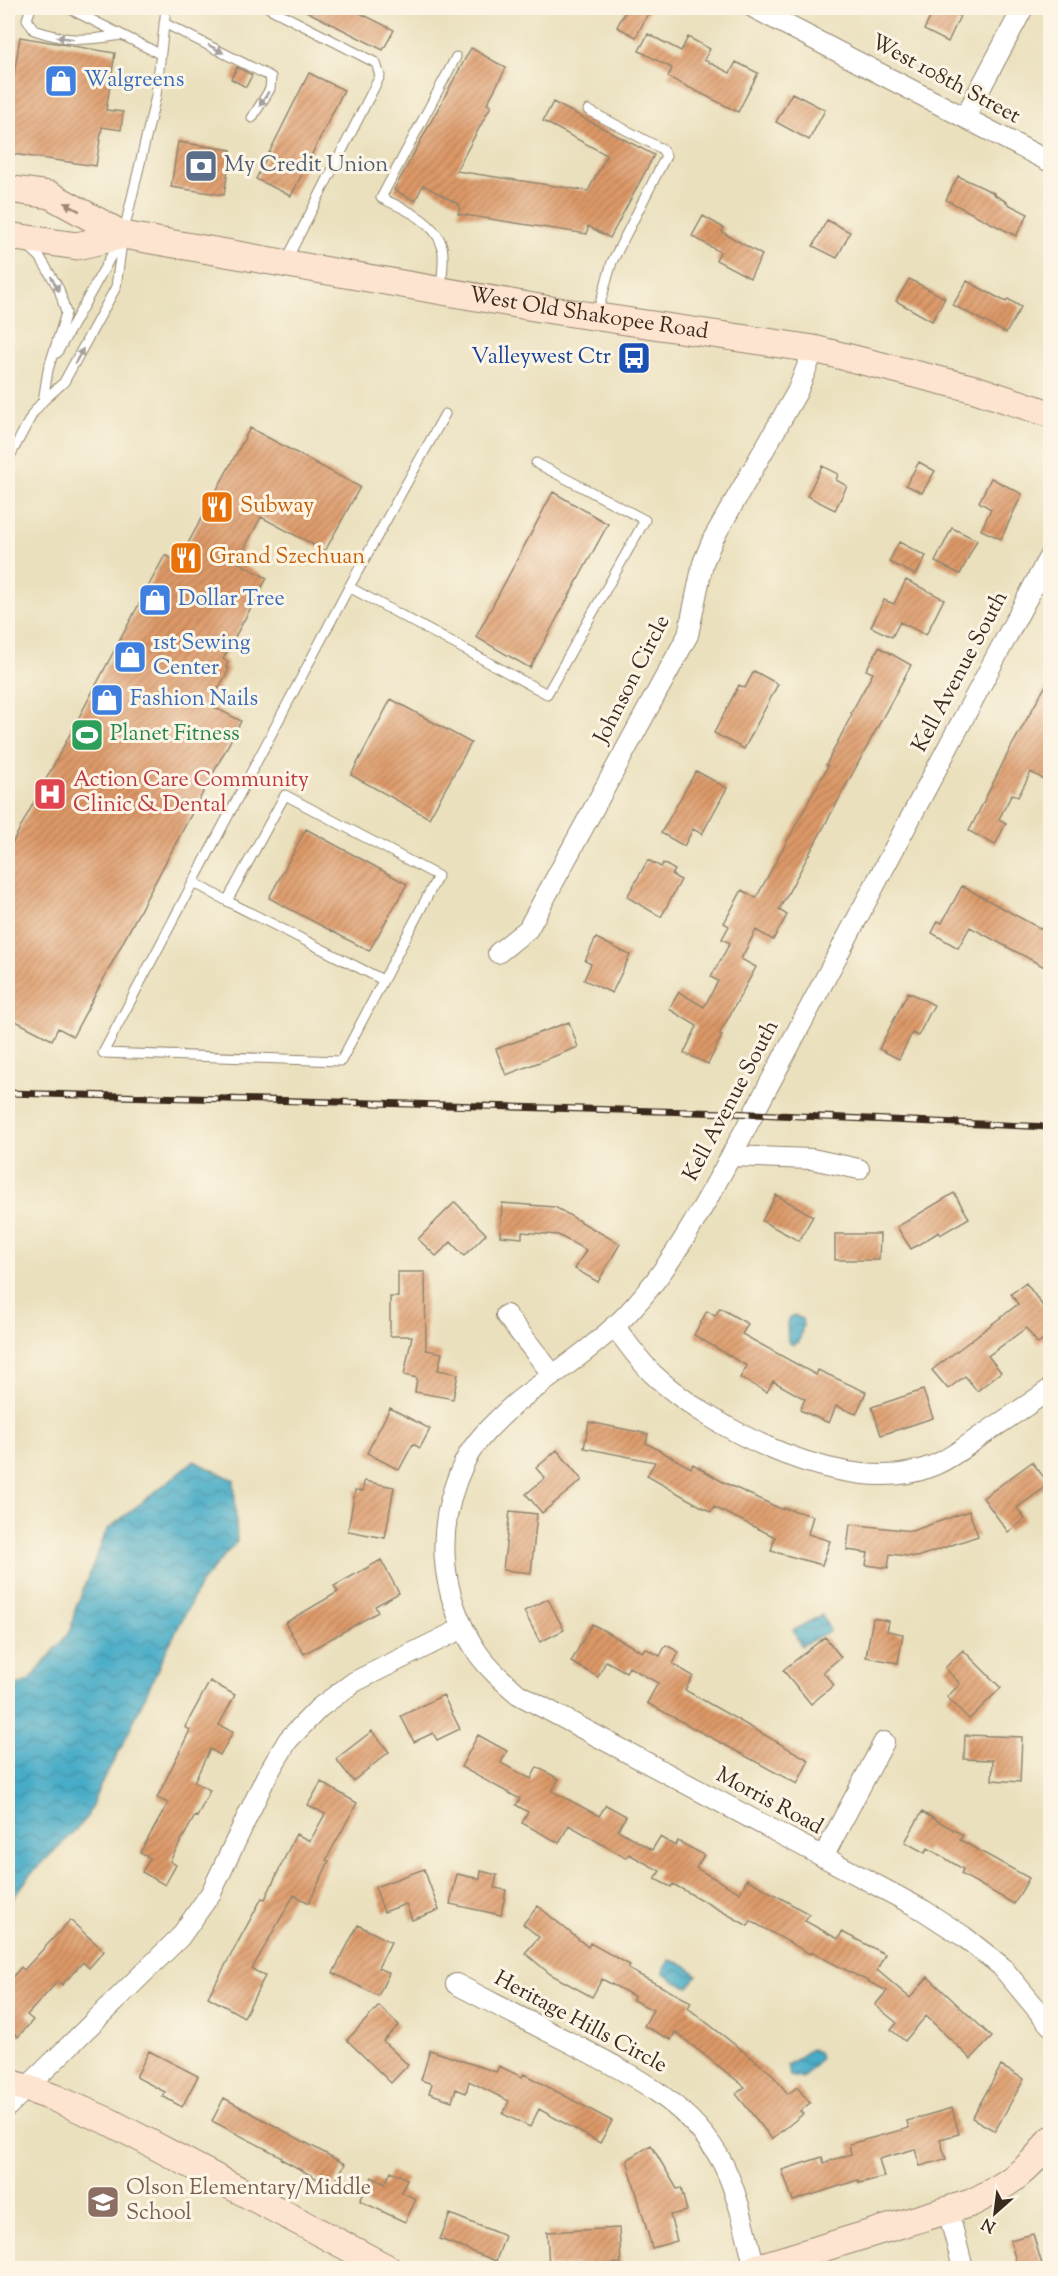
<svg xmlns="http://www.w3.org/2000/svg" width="1058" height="2276" viewBox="0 0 1058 2276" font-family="'Sorts Mill Goudy',serif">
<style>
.water{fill:url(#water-waves);stroke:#416b72;stroke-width:1.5}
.building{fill:url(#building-hatch)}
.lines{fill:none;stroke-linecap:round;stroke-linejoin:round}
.lane-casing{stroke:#92856e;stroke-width:11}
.street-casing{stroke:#92856e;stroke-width:22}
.secondary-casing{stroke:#92856e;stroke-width:29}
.lane{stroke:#fff;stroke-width:9}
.street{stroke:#fff;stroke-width:20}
.secondary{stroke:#fde4d0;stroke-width:27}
.rail-casing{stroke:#3b2a1e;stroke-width:7}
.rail{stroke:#fcf5e5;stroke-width:4.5;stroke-dasharray:14;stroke-linecap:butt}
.oneway{fill:#a79f9a}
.oneway2{fill:#9c8777}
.labels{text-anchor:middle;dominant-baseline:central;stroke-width:6;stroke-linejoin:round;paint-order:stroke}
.street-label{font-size:22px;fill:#3b2a1e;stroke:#fcf5e5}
.shop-label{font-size:22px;fill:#366cbe;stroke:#fcf5e5;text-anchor:start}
.service-label{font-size:22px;fill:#4e5e75;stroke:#fcf5e5;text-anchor:start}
.transit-label{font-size:22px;fill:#164399;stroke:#fcf5e5;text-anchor:end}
.food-label{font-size:22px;fill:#c56008;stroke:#fcf5e5;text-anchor:start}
.leisure-label{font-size:22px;fill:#27864d;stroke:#fcf5e5;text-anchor:start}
.health-label{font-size:22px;fill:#be3a42;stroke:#fcf5e5;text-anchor:start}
.education-label{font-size:22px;fill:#785e54;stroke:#fcf5e5;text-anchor:start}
</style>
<defs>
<pattern id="water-waves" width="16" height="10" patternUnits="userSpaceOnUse" patternTransform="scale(1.5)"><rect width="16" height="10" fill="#47acc7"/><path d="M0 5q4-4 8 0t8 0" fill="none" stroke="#3c8ca1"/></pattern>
<pattern id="building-hatch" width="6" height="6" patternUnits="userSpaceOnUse" patternTransform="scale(1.5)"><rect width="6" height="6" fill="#dd9968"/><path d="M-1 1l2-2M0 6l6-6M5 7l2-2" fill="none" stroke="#b47d55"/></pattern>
</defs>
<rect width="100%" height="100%" fill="#fcf5e5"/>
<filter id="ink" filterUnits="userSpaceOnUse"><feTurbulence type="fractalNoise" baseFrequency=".0167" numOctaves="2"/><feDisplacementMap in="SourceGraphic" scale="12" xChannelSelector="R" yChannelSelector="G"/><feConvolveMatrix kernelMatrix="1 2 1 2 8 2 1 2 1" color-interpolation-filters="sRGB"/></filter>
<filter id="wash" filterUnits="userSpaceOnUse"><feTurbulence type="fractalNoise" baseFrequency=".008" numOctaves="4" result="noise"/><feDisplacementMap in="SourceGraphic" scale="24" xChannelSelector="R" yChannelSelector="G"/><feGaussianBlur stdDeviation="1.35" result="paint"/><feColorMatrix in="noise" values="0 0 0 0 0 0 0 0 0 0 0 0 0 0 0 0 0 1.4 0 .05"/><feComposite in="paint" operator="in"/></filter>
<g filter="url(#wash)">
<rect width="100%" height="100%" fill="#eae0bd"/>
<path class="water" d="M794,1315L802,1319L803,1325L799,1342L793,1345L788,1342L787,1324L789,1318Z
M194,1461L234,1480L237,1541L201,1583L167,1649L123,1744L100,1786L86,1819L31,1874L8,1905V1690L30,1680L71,1630L75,1610L107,1530Z
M822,1615L830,1631L801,1646L793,1630Z
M670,1960L685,1965L697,1975L689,1987L676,1982L663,1972Z
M811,2049L818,2052L820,2059L802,2079L790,2076L787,2065Z"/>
<g id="blocks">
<path class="building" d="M300,8H350L394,30L383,50Z
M627,8H651L636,37L617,27Z
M935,8H942L960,16L948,42L924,30Z
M648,34L681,51L688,37L710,49L704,60L730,73L736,62L758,73L738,112L668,77L672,68L639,51Z
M20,37L115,53L106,110L123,112L121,130L102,127L96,166L13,154L8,146V113Z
M471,48L506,68L487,104L491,106L456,171L588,191L607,155L543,121L553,102L654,155L610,238L588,226L587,234L458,214L460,205L423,185L415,201L394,190Z
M237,67L252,75L246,87L231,79Z
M309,73L344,90L291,196L256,179Z
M792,93L825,110L809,140L776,122Z
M178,142L231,150L224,195L171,187Z
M958,176L994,193L993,194L1007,202L1006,203L1028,214L1016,236L946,200Z
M703,216L724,228L722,232L762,255L750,278L716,260L720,252L692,236Z
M827,220L850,232L837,258L813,246Z
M909,279L945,298L932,321L896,301Z
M967,281L1006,302L1008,299L1021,307L1006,333L953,305Z
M250,428L360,487L325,551L261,517L237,562L267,578L223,659L228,662L226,667L229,669L210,705L241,721L73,1036L58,1028L52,1040L8,1017V851L165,555L178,562Z
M919,462L935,471L922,493L906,485Z
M822,466L838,474L836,480L847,486L835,510L807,496Z
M991,478L1022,494L1001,539L981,530L991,509L979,502Z
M553,492L608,524L530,668L476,637Z
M952,528L977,540L960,574L935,562Z
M899,542L926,556L916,575L889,562Z
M906,580L944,599L926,635L900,622L892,637L871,627L884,600L894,604Z
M879,647L911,665L779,910L787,915L773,940L756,930L741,959L756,967L719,1035L722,1036L708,1064L684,1053L697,1026L669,1009L679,992L704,1007L718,981L711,977L730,943L722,939L729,926L724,923L742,890L756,898L828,766L826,765L852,714L851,713L873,673L866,670Z
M754,671L778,684L744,749L714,733L739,685L745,688Z
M1050,678V783L1031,772L1018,797L1012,794L999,819L1006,823L995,845L969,831L1010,749Z
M391,699L471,743L429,818L351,775Z
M696,771L727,788L702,834L693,829L684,846L661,833Z
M306,829L407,884L369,951L269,898Z
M648,860L661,867L663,863L675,870L672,875L681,880L661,917L627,897Z
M962,886L1050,934V970L970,927L958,948L932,933L938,921L942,923Z
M596,938L630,955L612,993L584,980L591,964L585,961Z
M908,992L934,1005L918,1036L912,1033L899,1059L879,1049Z
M569,1022L578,1047L506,1075L496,1049Z
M954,1193L969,1218L940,1235L939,1232L911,1249L897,1227Z
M776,1195L813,1216L799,1241L762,1221Z
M455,1202L486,1234L464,1256L451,1242L436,1256L418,1239Z
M502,1203L555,1207L620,1244L598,1282L575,1269L586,1250L558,1235L522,1232V1238L500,1236Z
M835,1234H880L879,1260H835Z
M398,1272H425L426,1350L442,1353L438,1370L458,1374L453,1399L415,1392L417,1378L404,1375L412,1336H390V1297H398Z
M1026,1283L1050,1316V1335L1038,1344L1026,1328L988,1356L1001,1372L977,1391L965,1376L948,1389L932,1370L1018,1304L1011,1294Z
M720,1308L748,1324L742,1334L816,1375L818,1370L866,1392L856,1414L836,1406L829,1423L800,1410L805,1399L773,1381L767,1392L740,1378L747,1366L694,1335L707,1311L715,1316Z
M923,1390L933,1418L881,1435L872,1407Z
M390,1408L430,1429L420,1448L413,1444L399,1470L367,1453Z
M589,1422L648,1434L646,1443L691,1468L693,1464L723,1482L783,1510L784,1508L813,1516L808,1534L830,1541L822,1565L771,1551L775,1537L714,1507L711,1512L647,1476L655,1462L584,1448Z
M557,1450L582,1480L542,1513L526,1494L545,1478L536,1468Z
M1032,1462L1049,1484L1017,1508L1025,1519L1008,1532L983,1498Z
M364,1481L394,1487L385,1538L348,1531L355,1490L363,1491Z
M510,1511L537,1514L531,1573L503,1570Z
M969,1511L978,1536L917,1557L890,1554L888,1568L866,1565L868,1553L847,1550L850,1524L912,1531Z
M381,1560L399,1593L375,1606L378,1612L304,1654L285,1623L338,1592L334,1586Z
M548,1599L564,1630L540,1642L524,1611Z
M873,1618L889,1621L887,1631L903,1634L898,1663L866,1657Z
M592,1624L642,1652L645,1648L660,1656L666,1645L679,1652L673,1664L693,1676L685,1690L809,1760L797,1784L647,1703L658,1683L629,1667L626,1672L606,1661L598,1677L571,1662Z
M825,1637L841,1657L823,1672L834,1685L811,1704L783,1670Z
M963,1650L1001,1688L969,1719L947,1697L960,1684L945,1668Z
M210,1681L235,1695L219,1725L233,1732L220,1755L210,1749L194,1782L210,1790L197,1817L195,1816L170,1861L176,1865L165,1885L142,1872L150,1858L140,1853L168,1803L157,1798L190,1730L185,1727Z
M443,1695L460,1729L437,1740L433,1733L414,1742L401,1716Z
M372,1731L389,1752L353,1781L336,1759Z
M478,1735L507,1751L501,1763L531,1779L537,1767L559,1779L552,1791L599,1816L606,1805L626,1816L618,1830L652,1850L660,1837L675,1846L678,1841L704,1855L696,1868L740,1893L747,1879L809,1914L805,1921L838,1939L842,1932L885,1954L877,1970L910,1998L928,1977L992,2037L971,2059L926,2016L905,2041L891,2030L897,2023L875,2005L887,1991L811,1952L810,1954L751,1921L748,1926L673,1884L671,1887L655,1879L660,1871L629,1854L626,1858L569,1825L559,1843L522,1823L528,1812L516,1805L520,1799L461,1767Z
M965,1735L1022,1737L1020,1782L992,1780L993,1760L964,1759Z
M321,1782L357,1803L326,1860L329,1861L309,1903L294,1895L252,1969L265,1976L244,2017L208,1997L262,1898L265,1899L296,1834L310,1841L325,1814L308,1805Z
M922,1812L963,1835L960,1840L1029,1878L1014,1904L961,1874L963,1869L928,1848L925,1853L905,1842Z
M424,1869L439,1910L412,1920L406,1904L384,1912L375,1887Z
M481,1871L497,1875L494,1888L506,1890L501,1915L450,1904L457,1874L480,1879Z
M538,1906L588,1947L590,1943L630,1965L628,1969L691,2002L688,2008L771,2073L788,2094L797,2087L810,2103L800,2111L803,2114L772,2139L736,2094L745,2087L675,2032L671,2040L644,2026L653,2010L633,2000L634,1996L602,1979L592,1997L550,1974L525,1953L539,1937L523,1924Z
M70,1920L104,1951L89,1968L83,1962L62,1985L58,1981L27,2015L33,2020L18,2037L8,2027V1982L21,1967L24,1970Z
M358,1925L391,1942L378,1968L389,1973L378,1996L333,1973Z
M379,2006L399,2025L383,2041L408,2065L391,2083L347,2040Z
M430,2050L496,2072L499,2066L522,2077L524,2074L612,2121L600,2143L539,2109L530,2127L503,2114L509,2101L469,2081L466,2093L456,2089L452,2101L429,2093L432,2084L421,2080Z
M149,2051L198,2076L182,2107L162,2096L165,2092L136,2077Z
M1001,2066L1024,2079L995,2131L972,2118Z
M224,2098L345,2164L332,2187L281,2159L282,2157L212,2121Z
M952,2108L959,2134L940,2139L946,2159L920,2166L915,2149L879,2159L884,2177L859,2183L858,2180L793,2201L782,2170L822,2157L824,2163L851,2154L849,2144L909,2128L907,2121Z
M651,2145L677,2189L681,2188L687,2211L670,2215L677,2241L652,2248L627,2160Z
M391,2171L407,2179L401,2192L416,2199L405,2222L360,2201L372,2177L385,2184Z
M450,2214L505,2236L496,2261L440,2239Z
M619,2228L621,2263L549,2267L547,2232Z
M1033,2234L1043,2268H1018L1010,2240Z"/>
</g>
</g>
<g filter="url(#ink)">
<use href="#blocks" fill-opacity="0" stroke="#92856e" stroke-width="1.5"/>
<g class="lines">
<g class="lane-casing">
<path id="lane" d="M31,8L27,19L34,30C69,42 85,41 121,35
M68,8L160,54
M269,8L376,63L380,76L286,261
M164,23L271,77L270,89L252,118
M588,110L662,149L666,156L612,262L597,314
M28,246L40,257L59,289L66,313L48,370L43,401
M441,288C442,274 445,259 442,246C435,221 403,208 381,198L456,57
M57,353L119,242
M445,414L349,587L547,694L645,520L536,463
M8,460L33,413L43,401L64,382L116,287L123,235L156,96L166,8
M349,587L103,1053L341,1061L438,876L285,795L227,901L383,980
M193,882L227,901"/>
</g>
<g class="street-casing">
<path id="street" d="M754,8L1050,162
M965,117L1023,8
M1050,555L731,1156C701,1211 672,1266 629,1312C604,1339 571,1362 541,1384C530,1392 518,1400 509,1409C493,1424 475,1441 465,1461C434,1525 438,1592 477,1652C488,1668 503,1681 518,1694L923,1910L963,1936L1001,1966L1050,2025
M498,953L528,929L688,635L703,563L713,539L797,392L814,349
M731,1156L812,1159L859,1169
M506,1315L553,1375
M614,1326C627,1342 639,1361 654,1375C714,1431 851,1500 932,1466C948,1460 962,1449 975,1440C1000,1423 1026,1407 1050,1389
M823,1857L884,1742
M456,1984C493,2003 531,2023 569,2042C628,2073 691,2102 723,2164C739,2196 746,2234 755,2268
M8,2106L180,1937L211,1893L266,1777L288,1740L319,1708L354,1682L463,1628
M948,2211L963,2268"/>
</g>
<g class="secondary-casing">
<g id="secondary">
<path id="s1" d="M8,189L50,195L123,235L545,309L814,349L975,389L1050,414"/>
<path d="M8,236L77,246L123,235"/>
<path d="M8,2082L52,2097L110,2122L387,2268"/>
<path d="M756,2268L971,2203C1004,2187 1029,2171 1050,2140"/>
</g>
</g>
<use href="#lane" class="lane"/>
<use href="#street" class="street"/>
<use href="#secondary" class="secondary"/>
<g class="rail-casing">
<path id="rail" d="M8,1093L730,1113L1050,1127"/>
</g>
<use href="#rail" class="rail"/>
</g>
<defs><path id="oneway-solid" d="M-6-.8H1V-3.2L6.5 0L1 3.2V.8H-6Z" transform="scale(1.5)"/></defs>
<g class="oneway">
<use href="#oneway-solid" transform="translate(65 38) rotate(-172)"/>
<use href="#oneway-solid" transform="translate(216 49) rotate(27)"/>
<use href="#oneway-solid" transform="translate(264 99) rotate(122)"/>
<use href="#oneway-solid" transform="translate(55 284) rotate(62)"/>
<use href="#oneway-solid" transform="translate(79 356) rotate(-61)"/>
</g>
<use class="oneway2" href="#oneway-solid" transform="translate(72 207) rotate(-151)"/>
</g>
<defs>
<g id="shop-square" transform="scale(1.725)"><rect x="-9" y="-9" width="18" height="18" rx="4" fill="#3f7fe0" stroke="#fcf5e5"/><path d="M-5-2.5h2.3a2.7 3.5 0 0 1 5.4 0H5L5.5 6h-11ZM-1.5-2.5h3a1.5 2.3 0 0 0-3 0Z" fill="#fff"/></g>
<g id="bank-square" transform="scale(1.725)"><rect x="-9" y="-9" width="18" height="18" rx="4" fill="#5c6f8a" stroke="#fcf5e5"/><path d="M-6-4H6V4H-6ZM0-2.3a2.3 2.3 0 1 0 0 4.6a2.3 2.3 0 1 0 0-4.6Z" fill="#fff"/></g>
<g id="bus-square" transform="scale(1.725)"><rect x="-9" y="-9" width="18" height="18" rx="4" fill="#1a4fb4" stroke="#fcf5e5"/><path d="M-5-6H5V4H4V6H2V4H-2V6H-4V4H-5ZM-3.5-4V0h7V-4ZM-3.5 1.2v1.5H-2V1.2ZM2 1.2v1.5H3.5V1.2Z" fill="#fff"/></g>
<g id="restaurant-square" transform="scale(1.725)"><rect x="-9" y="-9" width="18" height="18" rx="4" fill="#e8710a" stroke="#fcf5e5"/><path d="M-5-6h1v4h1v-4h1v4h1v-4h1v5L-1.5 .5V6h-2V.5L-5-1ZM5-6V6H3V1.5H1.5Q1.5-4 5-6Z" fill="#fff"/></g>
<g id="stadium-square" transform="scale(1.725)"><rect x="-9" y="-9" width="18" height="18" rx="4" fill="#2e9e5b" stroke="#fcf5e5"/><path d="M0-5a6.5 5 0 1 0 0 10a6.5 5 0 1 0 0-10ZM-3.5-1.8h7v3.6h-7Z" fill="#fff"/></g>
<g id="hospital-square" transform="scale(1.725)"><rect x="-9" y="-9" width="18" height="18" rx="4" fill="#e0444e" stroke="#fcf5e5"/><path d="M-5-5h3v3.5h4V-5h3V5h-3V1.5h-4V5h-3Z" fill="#fff"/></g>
<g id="school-square" transform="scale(1.725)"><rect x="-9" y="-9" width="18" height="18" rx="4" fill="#8d6e63" stroke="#fcf5e5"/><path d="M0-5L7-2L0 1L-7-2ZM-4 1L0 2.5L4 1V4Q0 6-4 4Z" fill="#fff"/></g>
</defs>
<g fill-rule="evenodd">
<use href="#shop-square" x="61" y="81"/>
<use href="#bank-square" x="201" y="166"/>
<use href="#bus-square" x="634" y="358"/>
<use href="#restaurant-square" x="217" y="507"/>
<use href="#restaurant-square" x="186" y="558"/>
<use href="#shop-square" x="155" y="600"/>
<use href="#shop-square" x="130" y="657"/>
<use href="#shop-square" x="107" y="700"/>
<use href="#stadium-square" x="87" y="735"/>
<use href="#hospital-square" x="50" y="794"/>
<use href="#school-square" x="103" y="2202"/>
</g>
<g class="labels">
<g class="street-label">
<text transform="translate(945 80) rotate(28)">West 108th Street</text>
<text stroke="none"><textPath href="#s1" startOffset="598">West Old Shakopee Road</textPath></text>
<text transform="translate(961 672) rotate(-62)">Kell Avenue South</text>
<text transform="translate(633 680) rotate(-63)">Johnson Circle</text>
<text transform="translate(732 1101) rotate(-62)">Kell Avenue South</text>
<text transform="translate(769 1802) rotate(28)">Morris Road</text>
<text transform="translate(580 2023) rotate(28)">Heritage Hills Circle</text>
</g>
<g class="shop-label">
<text x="84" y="81">Walgreens</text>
<text x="178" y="600">Dollar Tree</text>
<text x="153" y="644">1st Sewing<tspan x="153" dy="25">Center</tspan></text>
<text x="130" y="700">Fashion Nails</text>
</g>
<g class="service-label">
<text x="224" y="166">My Credit Union</text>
</g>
<g class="transit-label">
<text x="611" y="358">Valleywest Ctr</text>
</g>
<g class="food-label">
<text x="240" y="507">Subway</text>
<text x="209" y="558">Grand Szechuan</text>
</g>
<g class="leisure-label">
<text x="110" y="735">Planet Fitness</text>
</g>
<g class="health-label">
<text x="73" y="781">Action Care Community<tspan x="73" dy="25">Clinic &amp; Dental</tspan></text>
</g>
<g class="education-label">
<text x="126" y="2189">Olson Elementary/Middle<tspan x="126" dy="25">School</tspan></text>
</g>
</g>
<rect width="1058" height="2276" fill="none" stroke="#fcf5e5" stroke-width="30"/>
<g transform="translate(995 2213) rotate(208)" stroke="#fcf5e5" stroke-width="4.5" paint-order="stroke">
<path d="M0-4.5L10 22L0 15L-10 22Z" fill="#3b2a1e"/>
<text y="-9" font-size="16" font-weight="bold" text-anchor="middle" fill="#3b2a1e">N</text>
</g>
</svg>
